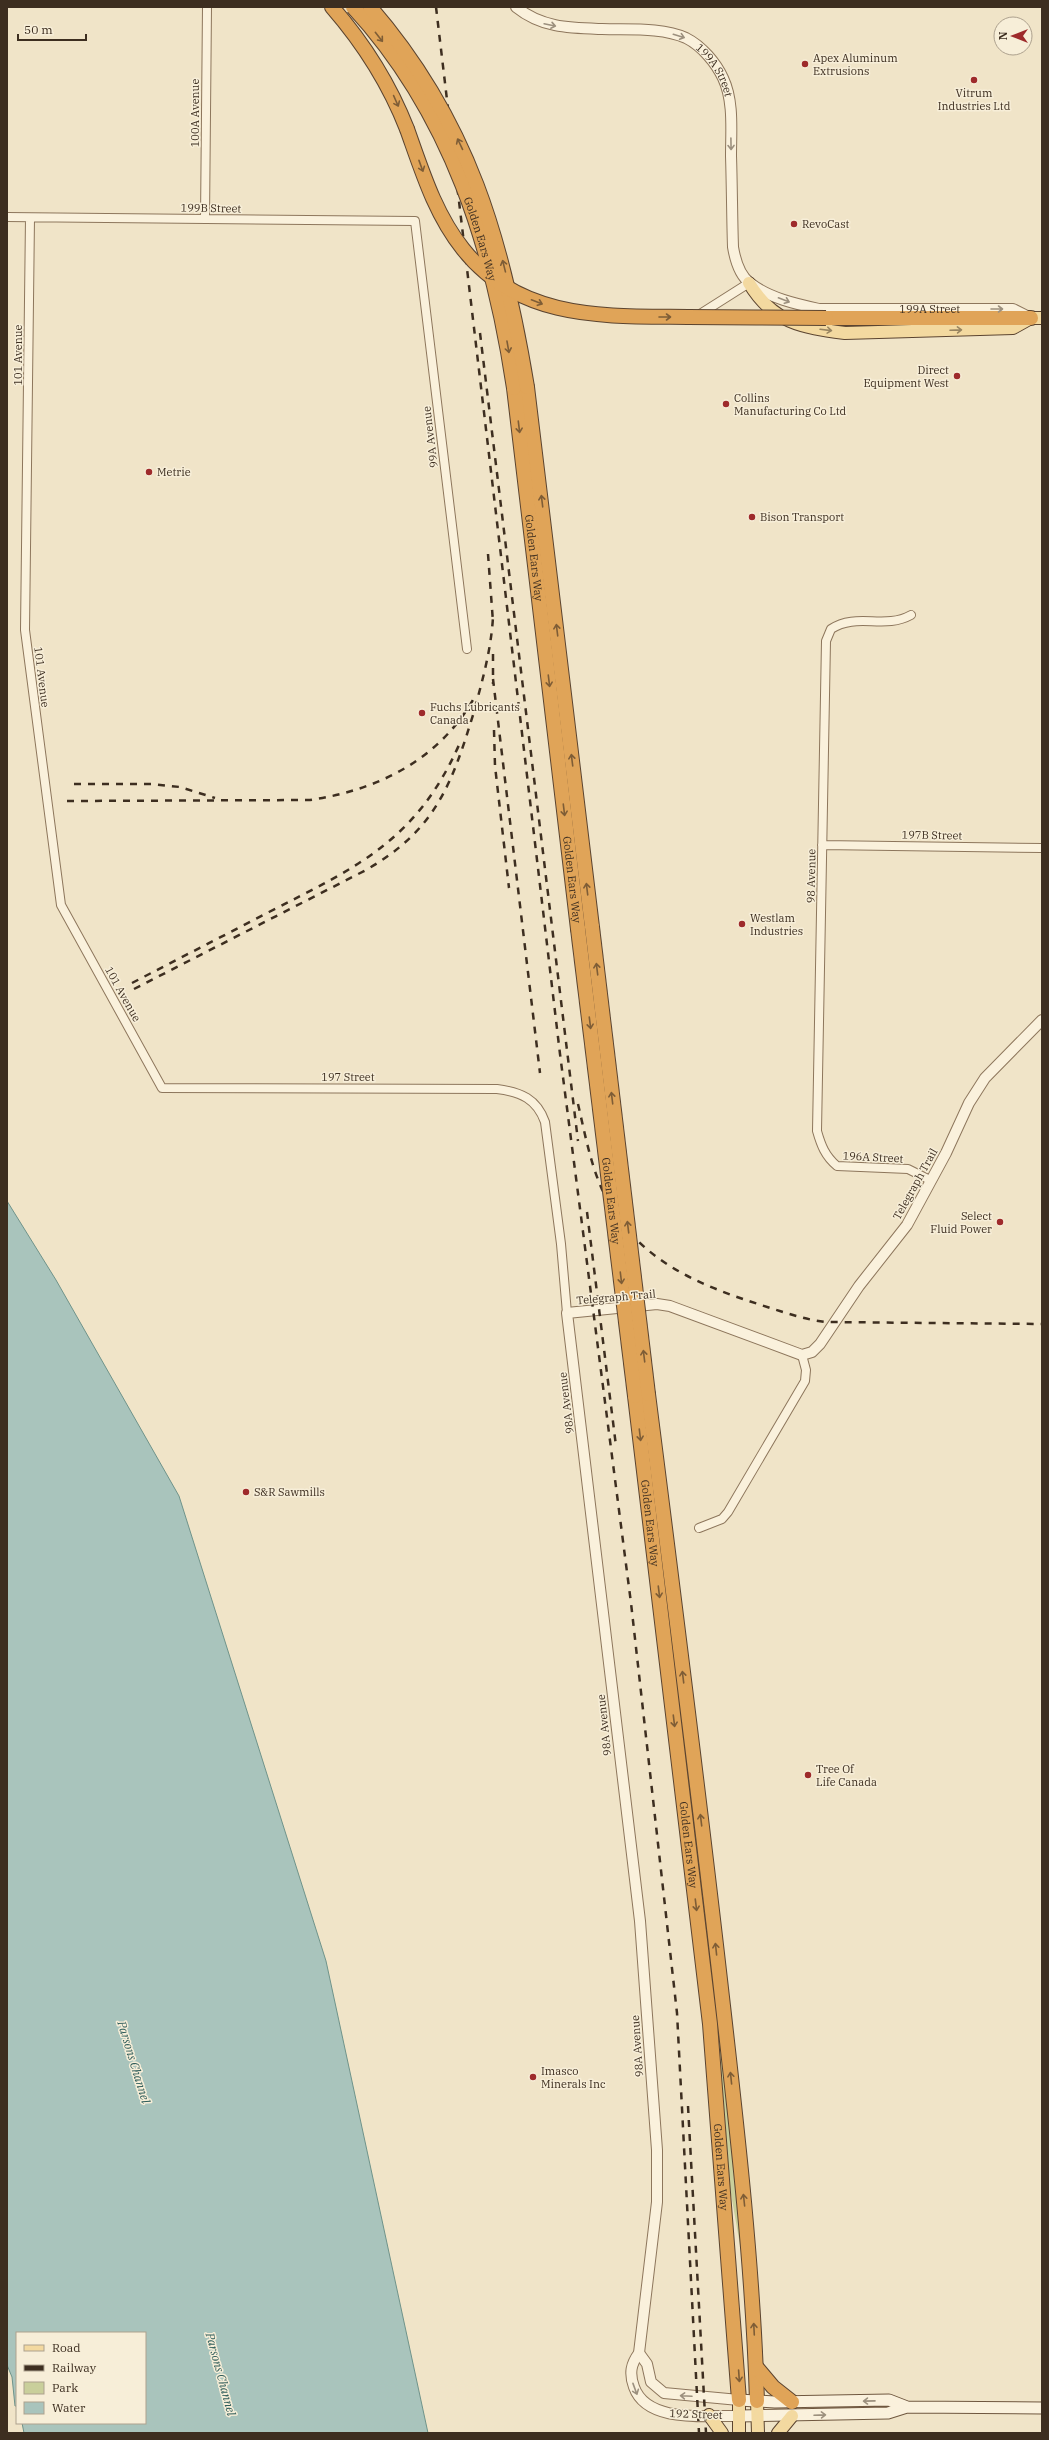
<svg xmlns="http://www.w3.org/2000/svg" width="1049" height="2440" viewBox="0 0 1049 2440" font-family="'IBM Plex Serif',serif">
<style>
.green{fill:#c9cf9b}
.water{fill:#a9c4bc;stroke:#6f938a}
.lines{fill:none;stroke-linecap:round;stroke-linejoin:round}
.minor-casing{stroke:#8d765c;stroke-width:10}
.tertiary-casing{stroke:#8d765c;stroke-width:12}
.secondary-casing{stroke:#6f573f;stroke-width:13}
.primary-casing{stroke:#5b4430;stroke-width:14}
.motorway-casing{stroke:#5b4430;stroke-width:16}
.minor{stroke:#faf1dc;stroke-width:8}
.tertiary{stroke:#faf1dc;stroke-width:10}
.secondary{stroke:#faf1dc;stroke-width:11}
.primary{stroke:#f3d9a0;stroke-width:12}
.motorway{stroke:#e0a458;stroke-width:14}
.rail{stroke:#3d2e20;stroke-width:2.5;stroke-dasharray:7 7;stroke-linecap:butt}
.motorway-bridge-casing{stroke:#5b4430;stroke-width:16;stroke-linecap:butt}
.motorway-bridge{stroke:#e0a458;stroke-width:14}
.oneway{stroke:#9c907e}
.oneway2{stroke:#7e5d36}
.oneway3{stroke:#988460}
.poi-dot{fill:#9e2a2b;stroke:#f7eed8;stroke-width:1.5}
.labels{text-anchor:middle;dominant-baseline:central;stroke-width:3;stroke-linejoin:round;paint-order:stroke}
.poi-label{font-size:11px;fill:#3d2e20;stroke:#f7eed8;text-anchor:start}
.street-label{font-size:11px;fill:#3d2e20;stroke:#f7eed8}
.water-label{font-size:12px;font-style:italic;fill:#2f5d5a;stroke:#f7eed8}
</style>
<rect width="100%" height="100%" fill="#f0e4c8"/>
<path class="green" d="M644,1402L716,1992L744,2262H743L728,2177L714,1992L642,1403Z"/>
<path class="water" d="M7,1201L56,1280L179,1496L326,1961L428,2433H24L22,2423H145V2333H17V2406H15L12,2377L7,2365Z"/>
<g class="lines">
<g class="minor-casing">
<path id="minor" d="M7,217L415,221L467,649
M30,218L25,630L61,905L162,1088L497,1089C521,1092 537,1099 545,1122L561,1244L567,1313
M205,219L207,7
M697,316L749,283
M911,615C884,630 857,612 831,629L826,641L817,1131C821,1145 825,1156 837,1166L908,1169L930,1180
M822,845L1042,848
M699,1528L722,1519L728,1512L805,1381L806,1370L802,1355"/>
</g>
<g class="tertiary-casing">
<g id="tertiary">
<path id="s1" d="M516,7C542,28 570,28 602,29C628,30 662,27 686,38C702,46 716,63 723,78C734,101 731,131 731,156C732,186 732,217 733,247C735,259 739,275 750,283C769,298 796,304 819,309H1013L1029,317"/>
<path d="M639,2353L647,2364L651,2382L664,2393L739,2400"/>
<path d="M739,2416C708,2415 647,2424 634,2387C629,2373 631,2364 639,2353L657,2202V2150L640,1921L567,1313L657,1304L670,1306L802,1355L812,1352L820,1344L859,1286L907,1225L946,1153L969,1103L985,1078L1042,1020"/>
</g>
</g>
<g class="secondary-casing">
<path id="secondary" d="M739,2400L775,2402L889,2400L907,2407L1042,2408
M739,2416L888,2413L907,2407"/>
</g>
<g class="primary-casing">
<path id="primary" d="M749,283C773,323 801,327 845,333L1013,328L1031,318H1042
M739,2400V2433
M757,2401L758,2433
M709,2415L722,2433
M778,2433L792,2416"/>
</g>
<g class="motorway-casing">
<g id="motorway">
<path d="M332,7C365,45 389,83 407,129"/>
<path d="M826,318H1031"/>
<path d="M527,387L592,927"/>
<path id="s2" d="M514,388L578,929"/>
<path d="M648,1394C674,1598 700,1802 723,2006C738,2137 753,2269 757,2401"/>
<path id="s3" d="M635,1396L710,2024L739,2400"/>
<path d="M757,2368L773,2387L792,2402"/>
</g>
</g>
<use href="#minor" class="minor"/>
<use href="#tertiary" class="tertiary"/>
<use href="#secondary" class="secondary"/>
<use href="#primary" class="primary"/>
<use href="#motorway" class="motorway"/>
<path class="rail" d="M436,7L560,1054L631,1603L677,2013L699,2433
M480,333L578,1141
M488,554L493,622
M493,654V684
M493,679L540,1073
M494,730L495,766L509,888
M74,784H151L180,787L215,798
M67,801L310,800C378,790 439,760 474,698
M132,983C178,959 223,936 269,912C357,867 416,841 459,745
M134,989L366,870C434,831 451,787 473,715C482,682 491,651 493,617
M578,1104C586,1138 592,1174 610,1205C642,1261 699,1285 758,1304C780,1311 802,1319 825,1322L1042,1324
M587,1212L616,1446
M688,2106L706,2433"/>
<g class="motorway-bridge-casing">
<g id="motorway-bridge">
<path id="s4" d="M353,7C451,113 493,248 514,388"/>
<path d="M370,7C469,121 503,241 527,387"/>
<path d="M407,129C422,171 435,214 463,249C520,321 605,316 688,317C734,317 780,318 826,318"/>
<path d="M592,927L648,1394"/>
<path id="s5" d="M578,929L635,1396"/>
</g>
</g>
<use href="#motorway-bridge" class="motorway-bridge"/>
</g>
<defs><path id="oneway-shaft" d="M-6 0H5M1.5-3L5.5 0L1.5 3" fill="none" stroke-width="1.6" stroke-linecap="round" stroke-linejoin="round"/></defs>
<g class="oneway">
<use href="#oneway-shaft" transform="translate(550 25) rotate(12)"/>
<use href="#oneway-shaft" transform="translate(679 36) rotate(17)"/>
<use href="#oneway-shaft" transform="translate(731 144) rotate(89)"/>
<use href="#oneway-shaft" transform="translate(784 300) rotate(21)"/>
<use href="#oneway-shaft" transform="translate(997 309)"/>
<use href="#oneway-shaft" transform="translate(635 2389) rotate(70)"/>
<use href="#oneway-shaft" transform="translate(686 2396) rotate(-177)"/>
<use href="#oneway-shaft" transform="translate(869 2401) rotate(179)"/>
<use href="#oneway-shaft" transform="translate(820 2415) rotate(-2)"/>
</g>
<g class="oneway2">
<use href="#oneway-shaft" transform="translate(379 37) rotate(52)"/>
<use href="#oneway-shaft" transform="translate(396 101) rotate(66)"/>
<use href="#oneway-shaft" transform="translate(460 144) rotate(-115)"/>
<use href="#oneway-shaft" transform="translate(421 166) rotate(70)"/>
<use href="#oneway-shaft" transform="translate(504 266) rotate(-104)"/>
<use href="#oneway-shaft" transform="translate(537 302) rotate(21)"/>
<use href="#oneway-shaft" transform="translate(665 317)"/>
<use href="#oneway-shaft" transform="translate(508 347) rotate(80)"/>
<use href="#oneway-shaft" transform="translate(519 427) rotate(83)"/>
<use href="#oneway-shaft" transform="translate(542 501) rotate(-97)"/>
<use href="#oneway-shaft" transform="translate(557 630) rotate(-97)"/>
<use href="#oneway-shaft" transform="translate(549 681) rotate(83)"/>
<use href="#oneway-shaft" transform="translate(572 760) rotate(-97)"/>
<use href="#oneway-shaft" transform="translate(564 810) rotate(83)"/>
<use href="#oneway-shaft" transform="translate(587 889) rotate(-97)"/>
<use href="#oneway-shaft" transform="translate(597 969) rotate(-97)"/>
<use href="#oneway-shaft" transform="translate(590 1023) rotate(83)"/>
<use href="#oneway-shaft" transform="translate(612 1098) rotate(-97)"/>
<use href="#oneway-shaft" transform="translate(628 1227) rotate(-97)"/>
<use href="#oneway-shaft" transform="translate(621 1278) rotate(83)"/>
<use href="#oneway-shaft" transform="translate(644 1356) rotate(-97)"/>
<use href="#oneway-shaft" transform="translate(640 1435) rotate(83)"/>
<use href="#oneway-shaft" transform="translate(659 1592) rotate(83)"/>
<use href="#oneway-shaft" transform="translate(683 1677) rotate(-97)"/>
<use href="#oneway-shaft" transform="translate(674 1721) rotate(83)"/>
<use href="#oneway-shaft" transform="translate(701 1820) rotate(-97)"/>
<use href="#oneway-shaft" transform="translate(696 1905) rotate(83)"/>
<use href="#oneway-shaft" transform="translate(716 1949) rotate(-96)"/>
<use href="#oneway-shaft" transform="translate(731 2078) rotate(-96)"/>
<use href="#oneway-shaft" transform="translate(744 2200) rotate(-96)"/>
<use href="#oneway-shaft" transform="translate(754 2329) rotate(-93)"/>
<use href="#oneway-shaft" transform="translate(739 2376) rotate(86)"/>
</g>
<g class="oneway3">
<use href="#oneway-shaft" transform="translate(826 330) rotate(7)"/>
<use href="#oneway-shaft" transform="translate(956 330) rotate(-2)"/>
</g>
<g class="poi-dot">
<circle cx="805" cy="64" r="4"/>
<circle cx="974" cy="80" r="4"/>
<circle cx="794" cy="224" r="4"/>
<circle cx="957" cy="376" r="4"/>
<circle cx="726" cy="404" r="4"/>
<circle cx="149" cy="472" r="4"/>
<circle cx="752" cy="517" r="4"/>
<circle cx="422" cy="713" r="4"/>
<circle cx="742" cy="924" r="4"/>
<circle cx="1000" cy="1222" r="4"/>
<circle cx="246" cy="1492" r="4"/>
<circle cx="808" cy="1775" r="4"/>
<circle cx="533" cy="2077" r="4"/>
</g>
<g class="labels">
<g class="poi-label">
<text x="813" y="58">Apex Aluminum<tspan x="813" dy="13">Extrusions</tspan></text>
<text x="974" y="93" text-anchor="middle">Vitrum<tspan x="974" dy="13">Industries Ltd</tspan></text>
<text x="802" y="224">RevoCast</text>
<text x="949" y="370" text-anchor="end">Direct<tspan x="949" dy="13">Equipment West</tspan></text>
<text x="734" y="398">Collins<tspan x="734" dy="13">Manufacturing Co Ltd</tspan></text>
<text x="157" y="472">Metrie</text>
<text x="760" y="517">Bison Transport</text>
<text x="430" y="707">Fuchs Lubricants<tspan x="430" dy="13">Canada</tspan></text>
<text x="750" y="918">Westlam<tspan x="750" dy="13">Industries</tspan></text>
<text x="992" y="1216" text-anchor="end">Select<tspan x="992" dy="13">Fluid Power</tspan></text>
<text x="254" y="1492">S&amp;R Sawmills</text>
<text x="816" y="1769">Tree Of<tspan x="816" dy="13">Life Canada</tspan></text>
<text x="541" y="2071">Imasco<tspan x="541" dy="13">Minerals Inc</tspan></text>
</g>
<g class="street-label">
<text stroke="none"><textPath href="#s1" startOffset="220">199A Street</textPath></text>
<text transform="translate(195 113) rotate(-90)">100A Avenue</text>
<text transform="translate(211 208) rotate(1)">199B Street</text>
<text stroke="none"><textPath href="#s4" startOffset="267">Golden Ears Way</textPath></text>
<text stroke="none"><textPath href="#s1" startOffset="627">199A Street</textPath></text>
<text transform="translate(18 355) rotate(-90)">101 Avenue</text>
<text transform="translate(430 437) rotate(-97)">99A Avenue</text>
<text stroke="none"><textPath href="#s2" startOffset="171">Golden Ears Way</textPath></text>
<text transform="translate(42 677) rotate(83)">101 Avenue</text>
<text transform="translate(932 835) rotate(1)">197B Street</text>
<text transform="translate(811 876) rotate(-89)">98 Avenue</text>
<text stroke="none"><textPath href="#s2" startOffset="495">Golden Ears Way</textPath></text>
<text transform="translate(123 994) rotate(61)">101 Avenue</text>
<text x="348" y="1077">197 Street</text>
<text transform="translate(873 1157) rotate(3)">196A Street</text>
<text transform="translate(915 1184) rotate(-61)">Telegraph Trail</text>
<text stroke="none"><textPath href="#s5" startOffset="274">Golden Ears Way</textPath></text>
<text transform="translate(616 1297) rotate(-5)">Telegraph Trail</text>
<text transform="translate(566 1403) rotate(-97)">98A Avenue</text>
<text stroke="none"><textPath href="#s3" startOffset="128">Golden Ears Way</textPath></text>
<text transform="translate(604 1725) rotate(-96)">98A Avenue</text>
<text stroke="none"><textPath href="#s3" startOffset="452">Golden Ears Way</textPath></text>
<text transform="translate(637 2046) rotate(-94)">98A Avenue</text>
<text stroke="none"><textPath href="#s3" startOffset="776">Golden Ears Way</textPath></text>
<text transform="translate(696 2414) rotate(2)">192 Street</text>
</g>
<g class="water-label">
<text transform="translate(134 2062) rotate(73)">Parsons Channel</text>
<text transform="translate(221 2374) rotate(75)">Parsons Channel</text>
</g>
</g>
<rect width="1049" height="2440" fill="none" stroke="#3d2e20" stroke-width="16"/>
<rect x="16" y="2332" width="130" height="92" fill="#f7eed8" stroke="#ada18e"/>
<rect x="24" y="2345" width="20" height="6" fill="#f3d9a0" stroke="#ada18e"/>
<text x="52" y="2352" font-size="12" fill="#3d2e20">Road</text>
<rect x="24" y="2365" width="20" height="6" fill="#3d2e20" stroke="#ada18e"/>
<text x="52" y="2372" font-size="12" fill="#3d2e20">Railway</text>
<rect x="24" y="2382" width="20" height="12" fill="#c9cf9b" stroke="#ada18e"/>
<text x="52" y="2392" font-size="12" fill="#3d2e20">Park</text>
<rect x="24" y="2402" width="20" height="12" fill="#a9c4bc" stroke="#ada18e"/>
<text x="52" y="2412" font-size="12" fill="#3d2e20">Water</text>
<g transform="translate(1013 36) rotate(270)"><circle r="19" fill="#f7eed8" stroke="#ada18e"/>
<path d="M0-3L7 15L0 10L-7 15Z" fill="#9e2a2b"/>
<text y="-6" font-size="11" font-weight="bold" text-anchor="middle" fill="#3d2e20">N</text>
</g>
<path d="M18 34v6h68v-6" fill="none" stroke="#3d2e20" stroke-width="2"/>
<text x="24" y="34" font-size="12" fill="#3d2e20" stroke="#f7eed8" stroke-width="3" paint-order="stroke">50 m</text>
</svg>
